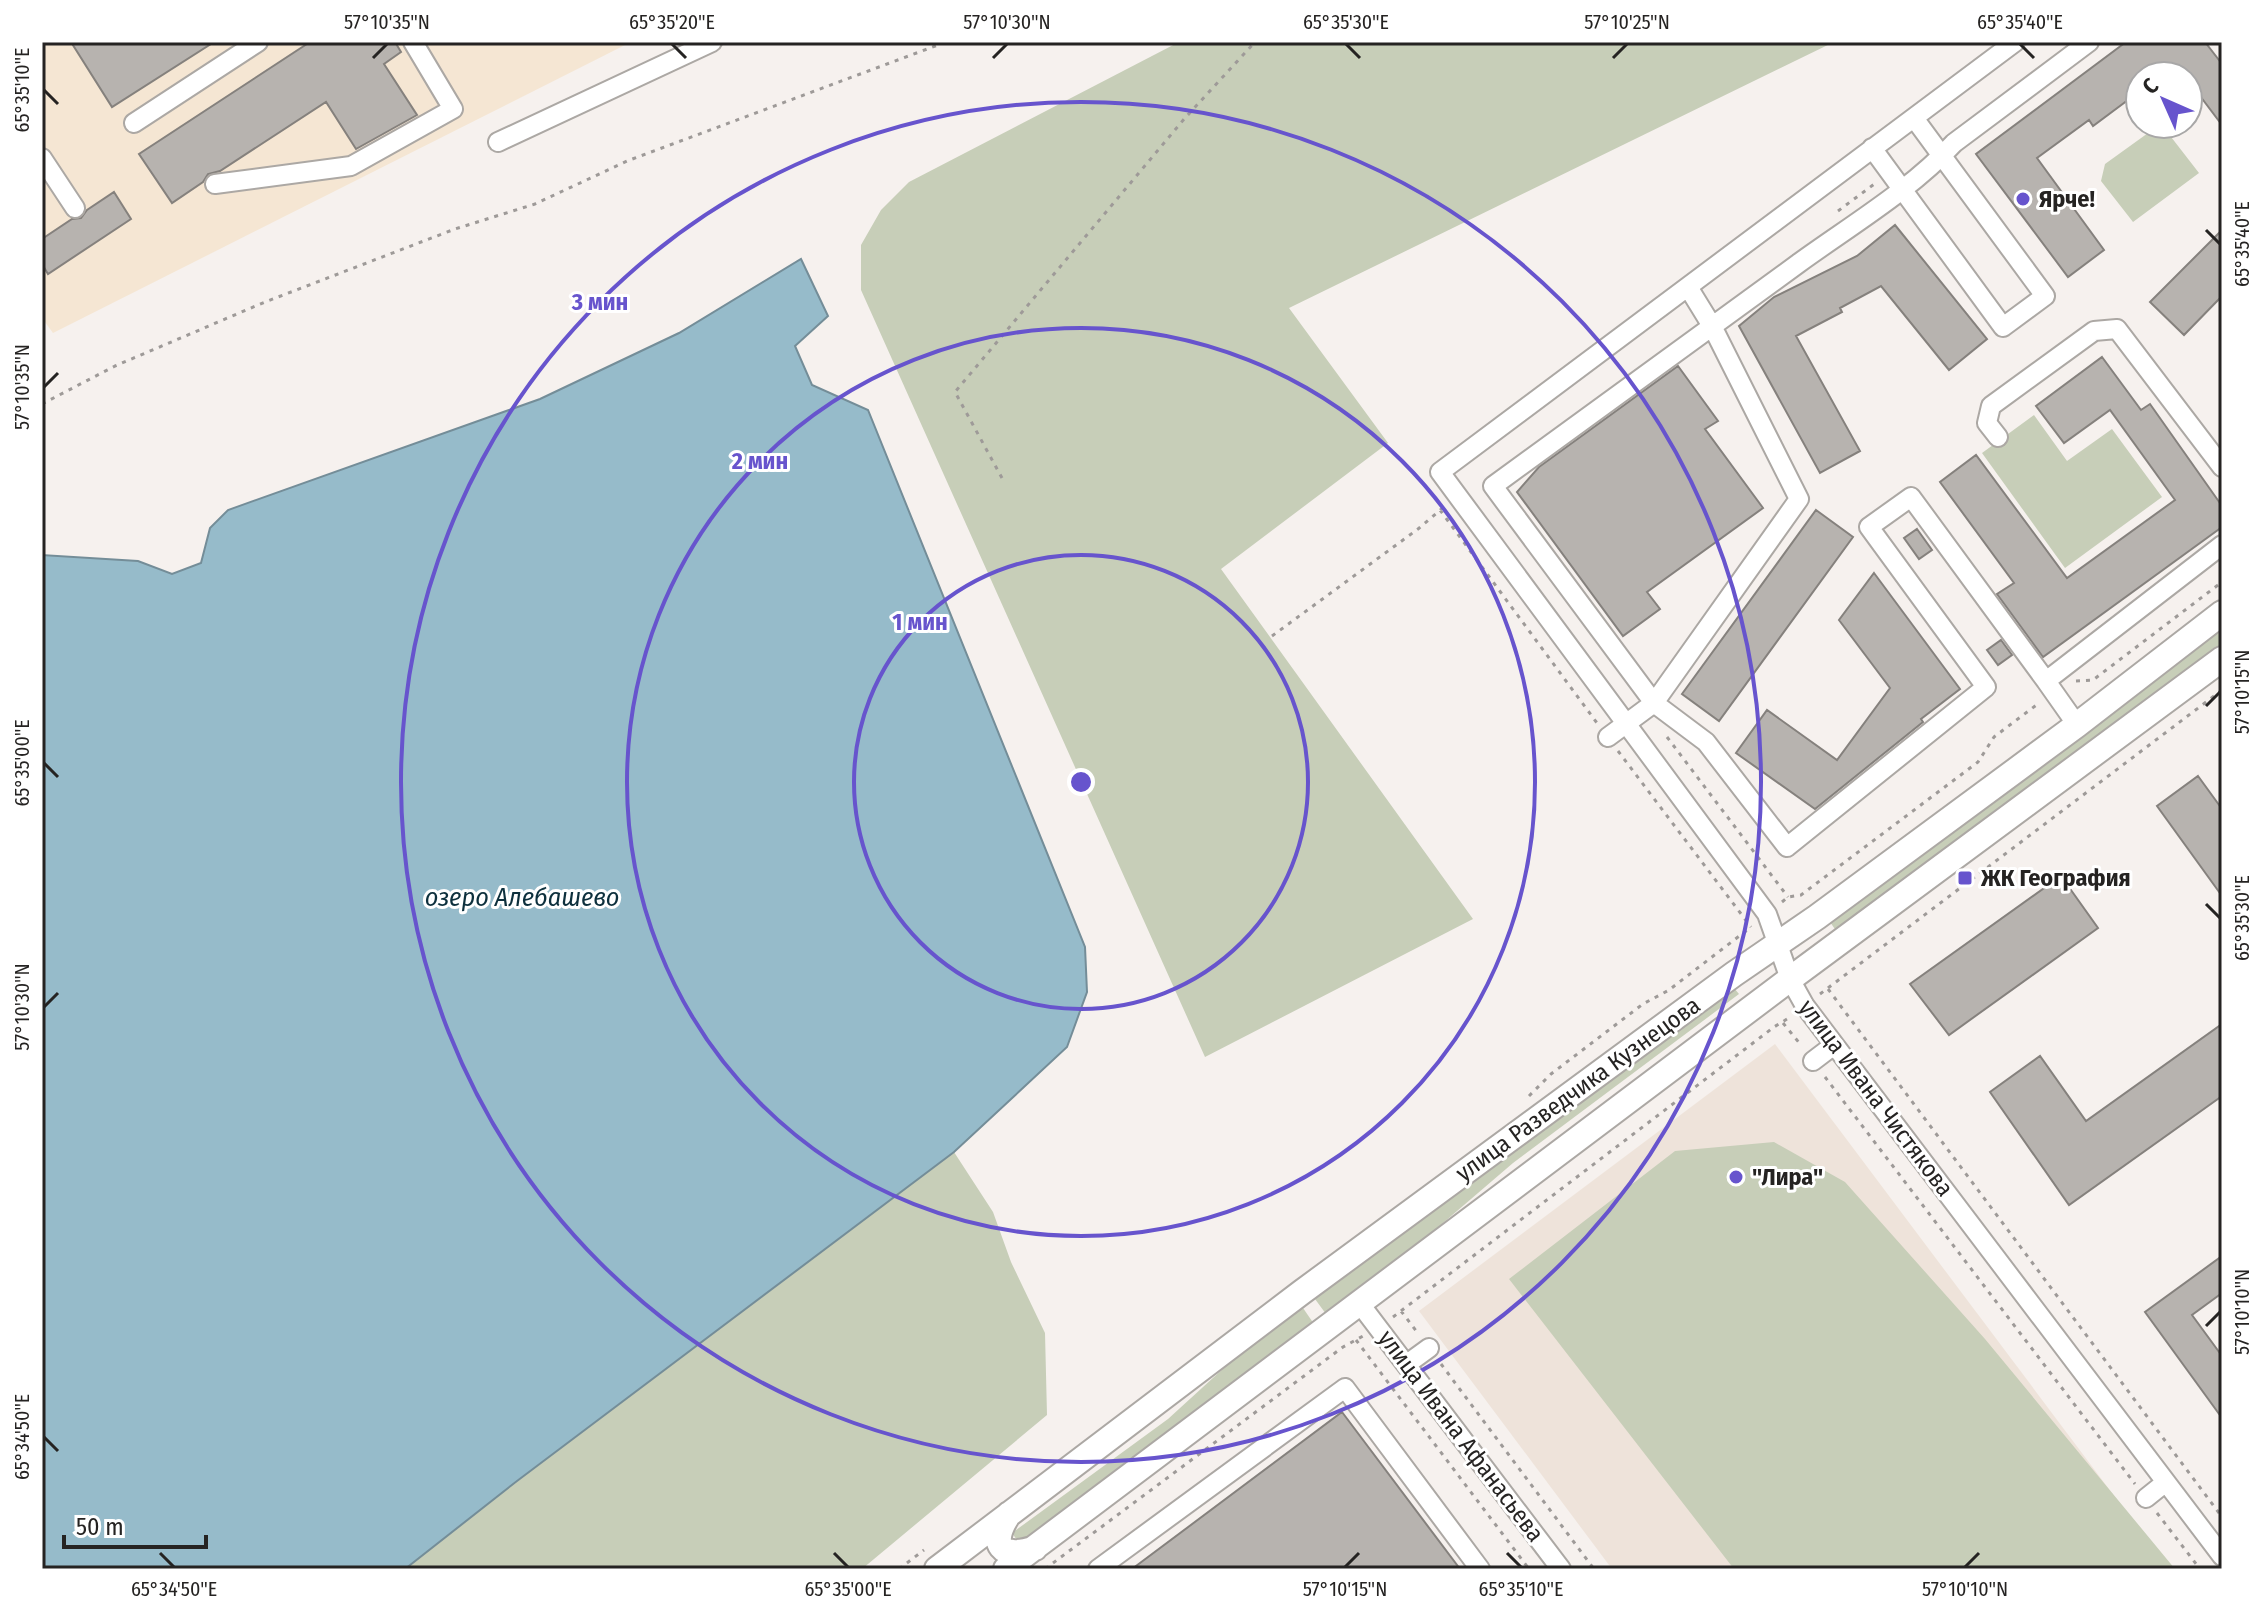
<svg xmlns="http://www.w3.org/2000/svg" width="2264" height="1611" viewBox="0 0 2264 1611" font-family="'Fira Sans Condensed',sans-serif">
<style>
.industrial{fill:#f5e6d3}
.built{fill:#eee3da}
.green{fill:#c7ceb8}
.water{fill:#96bbca;stroke:#748d98;stroke-width:2}
.building{fill:#b7b3af;stroke:#85817d;stroke-width:2}
.lines{fill:none;stroke-linecap:round;stroke-linejoin:round}
.minor-casing{stroke:#aca8a4;stroke-width:22}
.major-casing{stroke:#aca8a4;stroke-width:28}
.path{stroke:#9e9a98;stroke-width:3;stroke-dasharray:4 6;stroke-linecap:butt}
.minor{stroke:#fff;stroke-width:18}
.major{stroke:#fff;stroke-width:24}
.ticks{fill:none;stroke:#252322;stroke-width:3}
.ring{fill:none;stroke:#6754cd;stroke-width:4}
.poi-dot{fill:#6754cd;stroke:#fff;stroke-width:3}
.labels{text-anchor:middle;dominant-baseline:central;stroke-width:6;stroke-linejoin:round;paint-order:stroke}
.poi-label{font-size:24px;font-weight:bold;fill:#252322;stroke:#fff;text-anchor:start}
.street-label{font-size:24px;fill:#252322;stroke:#fff}
.water-label{font-size:26px;font-style:italic;fill:#0d303d;stroke:#fff}
.centre{fill:#6754cd;stroke:#fff;stroke-width:4}
.ring-label{font-size:24px;text-anchor:middle;font-weight:bold;fill:#6754cd;stroke:#fff;stroke-width:6;stroke-linejoin:round;paint-order:stroke}
.neatline{fill:none;stroke:#252322;stroke-width:3}
.ticks-label{font-size:20px;text-anchor:middle;fill:#252322}
</style>
<rect width="100%" height="100%" fill="#f6f1ee"/>
<path class="industrial" d="M42,42H631L53,333L42,318Z"/>
<path class="built" d="M1775,1044L2169,1569H1612L1419,1311Z"/>
<path class="green" d="M1179,42H1834L1289,308L1388,443L1221,569L1473,919L1205,1057L861,290V245L881,210L909,182Z
M2155,128L2168,133L2199,173L2133,222L2101,181L2105,164Z
M2034,415L2067,461L2112,429L2162,497L2065,568L1982,453Z
M2222,624V644L2205,660L1837,932L1830,922L2058,756L2149,679Z
M1734,988L1739,994L1513,1163L1408,1253L1326,1314L1315,1299Z
M1774,1142L1845,1182L1985,1339L2175,1569H1734L1509,1279L1675,1151Z
M954,1152L993,1212L1011,1262L1045,1333L1047,1415L862,1569H405L517,1481Z
M1303,1308L1314,1324L1019,1543L1012,1533L1168,1419L1237,1356Z"/>
<path class="water" d="M801,259L828,316L795,346L812,385L868,410L1085,947L1087,992L1067,1047L954,1152L517,1481L405,1569H42V555L138,561L172,574L201,563L210,528L228,510L540,399L679,333Z"/>
<path class="building" d="M71,42H214L112,107Z
M310,42H395L401,52L384,64L417,115L356,149L326,102L220,171L208,174L203,182L172,203L139,154Z
M2126,42H2205L2222,64V125L2188,80V76H2176L2170,68L2159,76H2140V91L2093,126L2089,120L2037,158L2104,250L2068,277L1976,154Z
M114,192L131,219L48,274L42,264V239L72,219L81,218L87,210Z
M1895,225L1987,339L1949,370L1881,286L1840,308L1842,312L1796,336L1860,451L1820,473L1739,326L1774,297L1857,256Z
M2222,230V296L2184,335L2150,302Z
M2102,357L2141,410L2150,404L2222,506V527L2043,657L1997,594L2014,583L1940,482L1976,455L2067,578L2175,500L2110,410L2064,443L2036,406Z
M1678,366L1718,421L1705,429L1763,508L1647,592L1660,609L1623,636L1517,492L1539,467Z
M1816,510L1853,537L1719,721L1682,694Z
M1917,529L1932,550L1919,559L1904,538Z
M1874,573L1960,689L1921,719L1923,722L1815,809L1736,753L1767,710L1837,760L1890,688L1839,620Z
M2001,640L2012,655L1998,665L1987,650Z
M2198,776L2222,809V896L2157,806Z
M2061,876L2098,928L1949,1035L1910,984Z
M2222,1024V1096L2069,1205L1990,1092L2040,1056L2086,1121Z
M2222,1256V1293L2192,1315L2222,1356V1418L2145,1312Z
M1342,1412L1460,1569H1132Z"/>
<g class="lines">
<g class="minor-casing">
<path id="minor" d="M2015,42L1440,472L1767,914L1790,979L1805,1006L2222,1556
M134,123L258,42
M498,142L712,42
M1872,148L2003,327L2045,296L1914,118
M42,158L75,208
M215,184L351,166L453,109L413,42
M1688,287L1712,326L1799,499L1654,703L1493,486C1595,411 1697,337 1799,263C1850,226 1912,189 1954,143L2089,42
M1998,437L1987,423L1991,406L2094,331L2117,329L2222,467
M2046,681L2077,725
M1608,737L1654,703L1706,742L1787,847L1986,687L1869,527L1911,497L2046,681L2222,545
M1813,1061L1834,1045
M1360,1304L1561,1569
M1407,1364L1429,1348
M2146,1498L2166,1482
M1098,1569L1345,1388L1480,1569"/>
</g>
<g class="major-casing">
<path id="major" d="M1009,1514C988,1545 1001,1560 1035,1548
M937,1569L1302,1292L1734,974L1817,917L2077,725L2222,613
M1006,1569L1790,979L2222,659"/>
</g>
<path class="path" d="M1838,211L1877,182
M42,404L115,366L265,302L455,229L535,204L627,161L946,42
M1002,478L955,392L1185,118L1255,42
M1440,510L1597,723
M1272,636L1418,529L1445,506
M2076,681L2093,680L2222,582
M1667,737L1788,897
M1618,751L1751,927
M1782,902L1788,897L1801,895L1978,762L1994,737L2039,703
M1828,989L2222,1517
M1820,994L2222,690
M1783,1023L1801,1045
M1825,1077L2135,1484
M1529,1096L1551,1074L1643,1004L1669,990L1751,927
M1401,1311L1417,1332
M1393,1317L1774,1027L1792,1016
M1356,1340L1529,1569
M1441,1364L1594,1569
M2157,1513L2200,1569
M899,1569L924,1550
M1045,1569L1343,1347L1363,1336"/>
<use href="#minor" class="minor"/>
<use href="#major" class="major"/>
</g>
<path class="ticks" d="M672,44L686,58M1346,44L1360,58M2020,44L2034,58M373,58L387,44M993,58L1007,44M1613,58L1627,44M44,90L58,104M2206,230L2220,244M44,387L58,373M2206,706L2220,692M44,763L58,777M2206,904L2220,918M44,1007L58,993M2206,1326L2220,1312M44,1437L58,1451M160,1553L174,1567M834,1553L848,1567M1507,1553L1521,1567M1345,1567L1359,1553M1965,1567L1979,1553"/>
<g class="ring">
<circle cx="1081" cy="782" r="227"/>
<circle cx="1081" cy="782" r="454"/>
<circle cx="1081" cy="782" r="680"/>
</g>
<g class="poi-dot">
<circle cx="2023" cy="199" r="8"/>
<rect x="1957" y="870" width="16" height="16" rx="4"/>
<circle cx="1736" cy="1177" r="8"/>
</g>
<g class="labels">
<g class="poi-label">
<text x="2039" y="199">Ярче!</text>
<text x="1981" y="878">ЖК География</text>
<text x="1752" y="1177">"Лира"</text>
</g>
<g class="street-label">
<text transform="translate(1578 1089) rotate(-36)">улица Разведчика Кузнецова</text>
<text transform="translate(1876 1098) rotate(53)">улица Ивана Чистякова</text>
<text transform="translate(1461 1436) rotate(53)">улица Ивана Афанасьева</text>
</g>
<g class="water-label">
<text x="522" y="897">озеро Алебашево</text>
</g>
</g>
<circle cx="1081" cy="782" r="12" class="centre"/>
<g class="ring-label">
<text x="600" y="310">3 мин</text>
<text x="760" y="469">2 мин</text>
<text x="920" y="630">1 мин</text>
</g>
<rect width="2264" height="1611" fill="none" stroke="#ffffff" stroke-width="88"/>
<g transform="translate(2164 100) rotate(315)"><circle r="38" fill="#ffffff" stroke="#a8a7a7" stroke-width="2"/>
<path d="M0-6L14 30L0 20L-14 30Z" fill="#6754cd"/>
<text y="-12" font-size="22" font-weight="bold" text-anchor="middle" fill="#252322">С</text>
</g>
<path d="M64 1535v12h142v-12" fill="none" stroke="#252322" stroke-width="4"/>
<text x="76" y="1535" font-size="24" fill="#252322" stroke="#ffffff" stroke-width="6" paint-order="stroke">50 m</text>
<rect x="44" y="44" width="2176" height="1523" class="neatline"/>
<g class="ticks-label">
<text x="387" y="29">57°10'35"N</text>
<text x="672" y="29">65°35'20"E</text>
<text x="1007" y="29">57°10'30"N</text>
<text x="1346" y="29">65°35'30"E</text>
<text x="1627" y="29">57°10'25"N</text>
<text x="2020" y="29">65°35'40"E</text>
<text transform="translate(22 90) rotate(-90)" y="7">65°35'10"E</text>
<text transform="translate(2242 244) rotate(-90)" y="7">65°35'40"E</text>
<text transform="translate(22 387) rotate(-90)" y="7">57°10'35"N</text>
<text transform="translate(2242 692) rotate(-90)" y="7">57°10'15"N</text>
<text transform="translate(22 763) rotate(-90)" y="7">65°35'00"E</text>
<text transform="translate(2242 918) rotate(-90)" y="7">65°35'30"E</text>
<text transform="translate(22 1007) rotate(-90)" y="7">57°10'30"N</text>
<text transform="translate(2242 1312) rotate(-90)" y="7">57°10'10"N</text>
<text transform="translate(22 1437) rotate(-90)" y="7">65°34'50"E</text>
<text x="174" y="1596">65°34'50"E</text>
<text x="848" y="1596">65°35'00"E</text>
<text x="1345" y="1596">57°10'15"N</text>
<text x="1521" y="1596">65°35'10"E</text>
<text x="1965" y="1596">57°10'10"N</text>
</g>
</svg>
